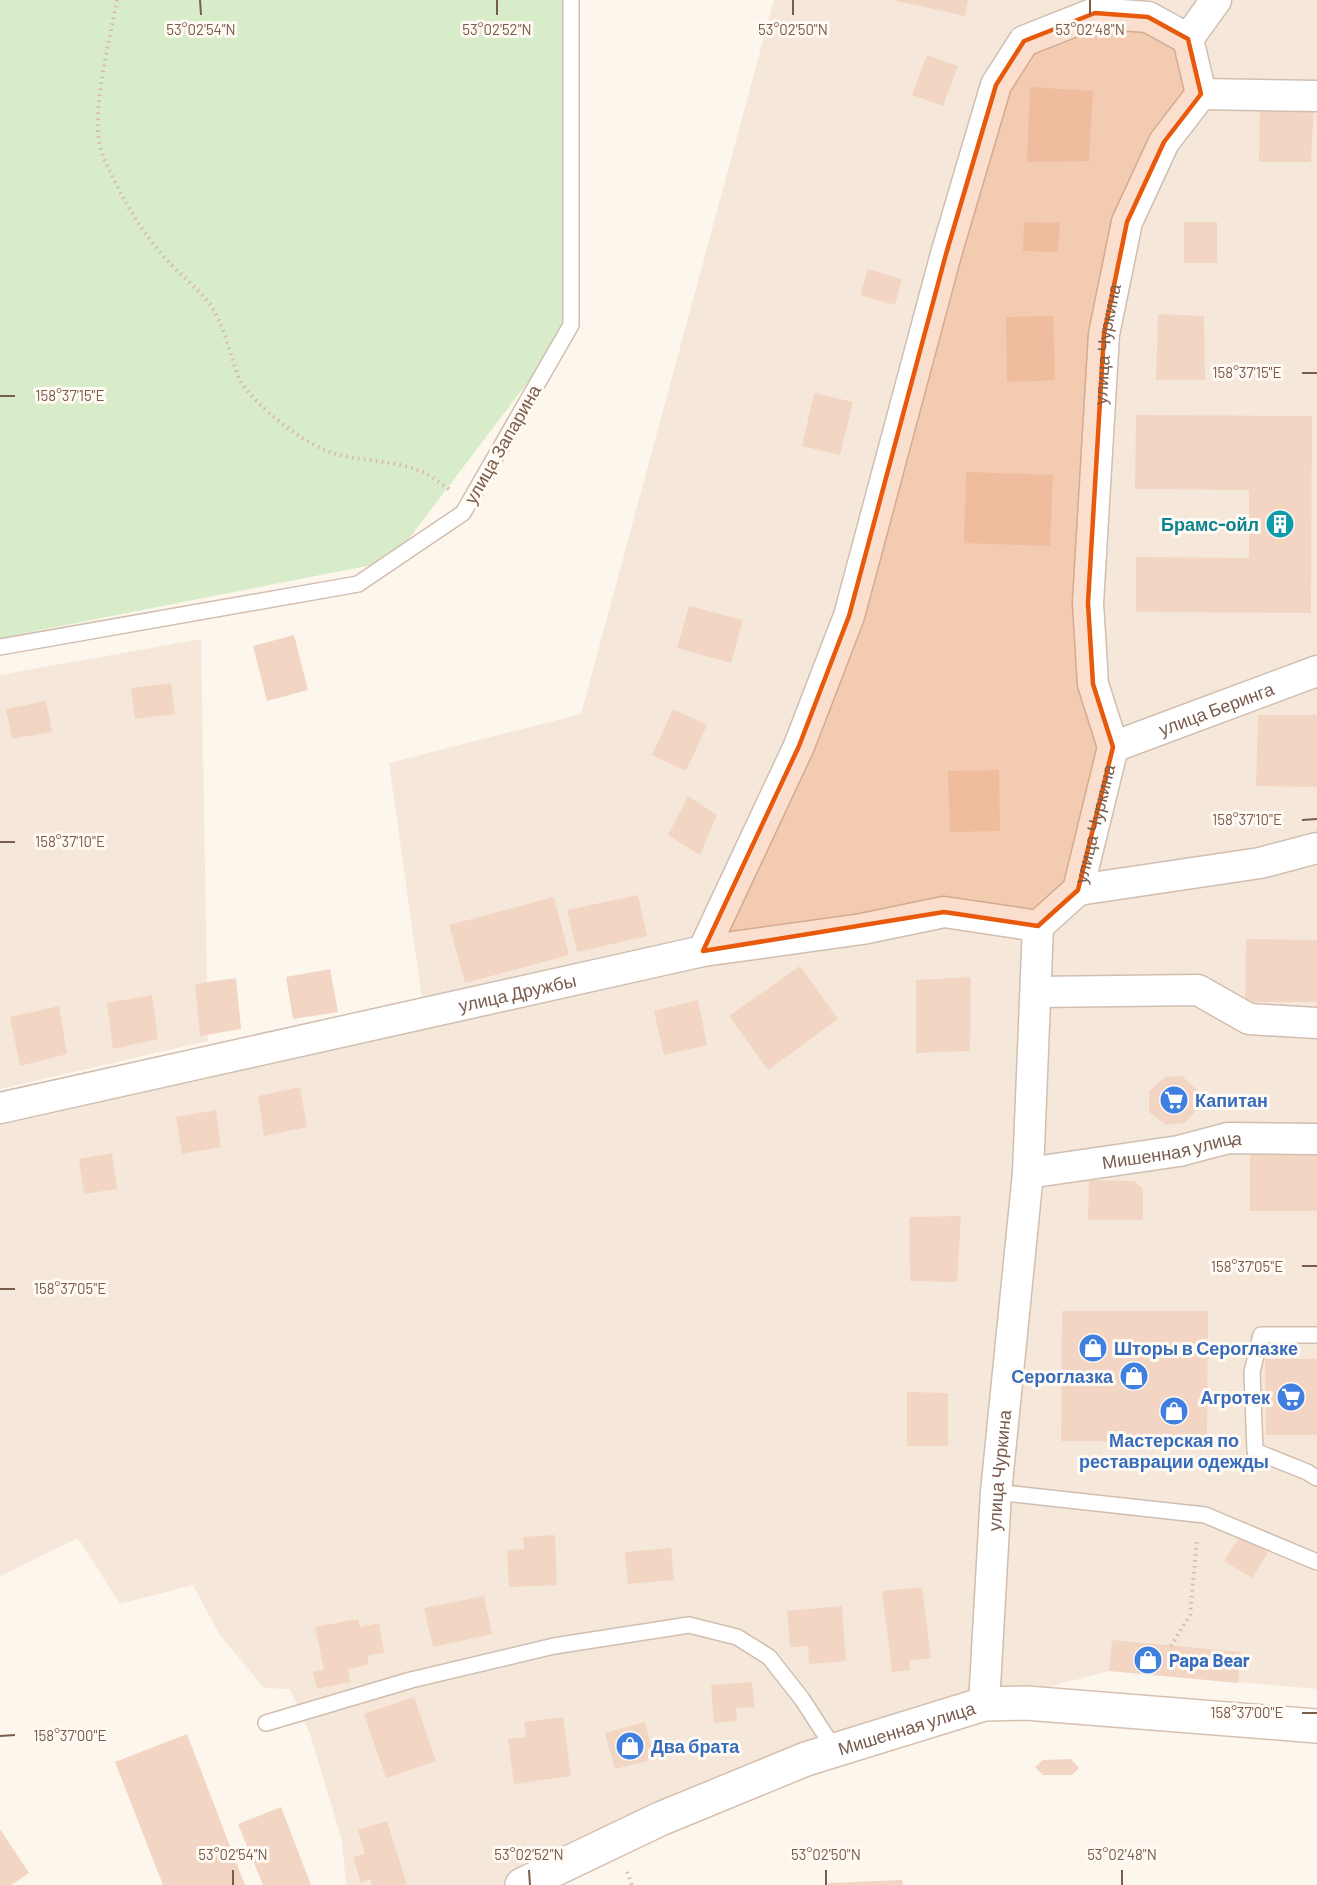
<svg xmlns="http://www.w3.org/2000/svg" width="1317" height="1885" viewBox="0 0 1317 1885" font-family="Barlow,sans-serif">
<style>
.residential{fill:#f5e8da}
.green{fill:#d8ecc9}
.building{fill:#f3d5c3}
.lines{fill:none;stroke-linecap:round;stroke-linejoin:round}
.service-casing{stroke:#d1beb0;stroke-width:18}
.minor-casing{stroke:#d1beb0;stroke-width:33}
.secondary-casing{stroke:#d6c0b0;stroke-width:36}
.path{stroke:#d9b8a5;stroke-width:4;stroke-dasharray:1.5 4.5;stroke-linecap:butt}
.service{stroke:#fff;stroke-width:15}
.minor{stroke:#fff;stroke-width:30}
.secondary{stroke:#fff;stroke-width:33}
.marked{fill:#e8590c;fill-opacity:0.2;stroke:#e8590c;stroke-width:4.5;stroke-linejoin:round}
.ticks{fill:none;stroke:#7a5c4d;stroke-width:2}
.labels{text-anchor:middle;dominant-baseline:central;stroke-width:6;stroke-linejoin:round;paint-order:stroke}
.street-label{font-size:18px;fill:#7a5c4d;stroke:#fffaf3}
.culture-label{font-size:18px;font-weight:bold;fill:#0d838f;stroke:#fffaf3;text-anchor:end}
.shop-label{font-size:18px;font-weight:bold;fill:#366cbe;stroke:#fffaf3;text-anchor:start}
.ticks-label{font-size:15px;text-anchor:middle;fill:#7a5c4d;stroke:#fffaf3;stroke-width:6;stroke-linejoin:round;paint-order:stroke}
</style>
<rect width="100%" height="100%" fill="#fdf6ec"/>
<path class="residential" d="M774,0H1317V1689L1109,1671L984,1704L522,1885H346L342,1841L310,1734L290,1689L264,1688L219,1634L193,1585L120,1604L78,1538L0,1576V1108L424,1013L389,763L581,714Z
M201,639L208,1041L0,1089V675Z"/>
<path class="green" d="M0,0H569L571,325L392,561L0,638Z"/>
<path class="building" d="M892,0H968L965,16Z
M927,55L958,66L943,106L912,95Z
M1030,87L1093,91L1089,161L1027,162Z
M1260,101L1314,103L1311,162H1259Z
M1024,222L1060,223L1058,252L1023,251Z
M1184,222H1217V263H1184Z
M868,269L902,279L895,305L860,295Z
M1158,314L1204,316L1205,380H1156Z
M1053,316L1055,380L1007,382L1006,317Z
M814,393L853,402L840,455L802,446Z
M1136,415L1312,416L1311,613L1136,612V557L1249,558V490L1135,489Z
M966,472L1053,475L1050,546L964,543Z
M689,606L743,620L731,663L677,648Z
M294,635L308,690L267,701L253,646Z
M171,683L175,714L135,719L131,688Z
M46,701L52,732L12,739L6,709Z
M673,709L707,725L686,771L652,755Z
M1258,715H1317V787L1256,786Z
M999,770L1000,831L950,832L948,771Z
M688,796L717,815L700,855L668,835Z
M638,895L647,936L577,952L567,910Z
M554,897L569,955L465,983L449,925Z
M1246,939L1317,940V1002H1245Z
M800,966L838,1019L768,1070L729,1016Z
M330,969L338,1012L293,1019L286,977Z
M971,977L970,1051L916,1053V980Z
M236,978L241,1029L200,1036L195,984Z
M152,995L158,1039L113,1049L107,1003Z
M698,1000L707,1045L664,1055L654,1011Z
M59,1006L67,1054L20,1066L10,1017Z
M1182,1076L1198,1091V1108L1185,1123L1166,1125L1149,1112V1091L1165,1077Z
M300,1087L307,1127L264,1136L258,1096Z
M216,1110L221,1147L182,1154L176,1117Z
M112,1153L117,1189L84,1194L79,1159Z
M1250,1155H1317V1211H1250Z
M1089,1180L1134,1181L1143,1189V1220H1088Z
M961,1216L957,1282L910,1281L909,1217Z
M1062,1311H1208L1207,1442L1061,1441Z
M1265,1359H1317V1435H1266Z
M907,1392L948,1393V1446H907Z
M555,1535L557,1585L509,1587L507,1550L524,1549L523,1537Z
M1241,1535L1268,1553L1252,1578L1224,1561Z
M671,1548L674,1580L628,1584L625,1552Z
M922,1587L931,1658L909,1661L910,1670L892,1672L882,1591Z
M484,1596L492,1634L433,1647L424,1608Z
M842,1606L846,1661L809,1664L808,1646L790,1647L787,1611Z
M358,1619L360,1627L379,1623L384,1653L369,1655L367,1665L348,1669L350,1682L317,1689L313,1672L324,1670L315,1627Z
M1112,1640L1241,1652L1238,1683L1109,1671Z
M752,1682L755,1707L736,1708L737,1721L714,1723L711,1685Z
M414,1697L436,1761L386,1778L364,1714Z
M563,1717L571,1776L514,1784L508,1739L526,1737L524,1722Z
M645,1722L655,1759L615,1769L605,1733Z
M187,1734L245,1885H163L115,1762Z
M1071,1759L1079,1768L1072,1775H1043L1035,1767L1043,1760Z
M281,1807L311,1885H263L238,1824Z
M387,1821L407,1885H372L370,1879L361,1883L353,1857L365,1854L358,1830Z
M0,1829L29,1873L11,1885H0Z
M902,1880L903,1885H828V1883Z"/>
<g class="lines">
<g class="service-casing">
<path id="service" d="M0,647L358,584L463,513L571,325V0
M1317,1335H1261L1252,1372L1255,1451L1307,1472L1317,1478
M996,1492L1205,1515L1317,1562
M266,1723L411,1680L554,1646L689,1625L737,1637L769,1657L802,1699L835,1750"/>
</g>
<g class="minor-casing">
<g id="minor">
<path d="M1201,94L1317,96"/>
<path id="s1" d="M1113,747L1317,671"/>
<path d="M1078,890L1260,863L1317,848"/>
<path d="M703,951L799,746L849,616L946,254L996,85L1024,41L1095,13L1148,17L1188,39"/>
<path d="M1036,992L1198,990L1249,1019L1317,1023"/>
<path id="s2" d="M0,1108L703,951L862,929L944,912L1038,926"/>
<path id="s3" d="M1028,1173L1179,1151L1228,1138L1317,1139"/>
<path id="s4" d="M984,1704L996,1492L1028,1173L1038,926L1078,890L1113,747L1093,684L1088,603L1104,334L1127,222L1164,142L1201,94L1188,39L1216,0"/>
</g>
</g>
<g class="secondary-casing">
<g id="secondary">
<path id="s5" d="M522,1885L660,1819L806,1759L984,1704L1026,1703L1317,1726"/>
</g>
</g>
<path class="path" d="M117,0C110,39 96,92 98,130C98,149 107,165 115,182C131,213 144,235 168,261C181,276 197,287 209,303C223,321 231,357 239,379C256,407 308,448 340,455C366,461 393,461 418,470C428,473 439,483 449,489
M1171,1646L1190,1615L1197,1538
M627,1872L632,1885"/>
<use href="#service" class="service"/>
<use href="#minor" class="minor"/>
<use href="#secondary" class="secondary"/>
</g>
<path class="marked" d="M1095,13L1148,17L1188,39L1201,94L1164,142L1127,222L1104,334L1088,603L1093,684L1113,747L1078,890L1038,926L944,912L703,951L799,746L849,616L946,254L996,85L1024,41Z"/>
<path class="ticks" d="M200,0L201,15M497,0V15M793,0V15M1090,0V15M1302,373H1317M0,396H15M1302,820L1317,819M0,842H15M1302,1266H1317M0,1289H15M1302,1713H1317M0,1736L15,1735M233,1870V1885M529,1870L530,1885M826,1870V1885M1122,1870V1885"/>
<defs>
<g id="building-disc" transform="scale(1.5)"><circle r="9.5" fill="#0f9aa8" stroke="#fffaf3"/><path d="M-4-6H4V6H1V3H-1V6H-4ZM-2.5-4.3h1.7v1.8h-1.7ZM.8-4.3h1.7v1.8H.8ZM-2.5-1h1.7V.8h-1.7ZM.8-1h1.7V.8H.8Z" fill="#fff"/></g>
<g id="supermarket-disc" transform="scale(1.5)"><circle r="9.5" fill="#3f7fe0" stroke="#fffaf3"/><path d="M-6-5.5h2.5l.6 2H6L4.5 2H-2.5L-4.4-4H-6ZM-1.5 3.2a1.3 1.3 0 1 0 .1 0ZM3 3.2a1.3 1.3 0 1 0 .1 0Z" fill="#fff"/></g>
<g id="shop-disc" transform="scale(1.5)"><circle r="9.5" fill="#3f7fe0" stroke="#fffaf3"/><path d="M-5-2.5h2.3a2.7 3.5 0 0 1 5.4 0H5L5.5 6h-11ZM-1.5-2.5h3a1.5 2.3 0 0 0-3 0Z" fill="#fff"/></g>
</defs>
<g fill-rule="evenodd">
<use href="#building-disc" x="1280" y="524"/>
<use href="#supermarket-disc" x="1174" y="1100"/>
<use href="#shop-disc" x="1093" y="1348"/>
<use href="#shop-disc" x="1134" y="1376"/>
<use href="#supermarket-disc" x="1291" y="1397"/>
<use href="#shop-disc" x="1174" y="1411"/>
<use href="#shop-disc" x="1148" y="1660"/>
<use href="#shop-disc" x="630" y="1746"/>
</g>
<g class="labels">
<g class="street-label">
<text stroke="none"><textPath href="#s4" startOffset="1388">улица Чуркина</textPath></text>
<text transform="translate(502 444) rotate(-60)">улица Запарина</text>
<text stroke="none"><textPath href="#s1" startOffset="110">улица Беринга</textPath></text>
<text stroke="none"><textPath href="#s4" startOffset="902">улица Чуркина</textPath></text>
<text stroke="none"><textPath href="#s2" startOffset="530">улица Дружбы</textPath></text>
<text stroke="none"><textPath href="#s3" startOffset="146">Мишенная улица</textPath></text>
<text stroke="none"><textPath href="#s4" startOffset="234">улица Чуркина</textPath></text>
<text stroke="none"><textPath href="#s5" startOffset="416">Мишенная улица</textPath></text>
</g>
<g class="culture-label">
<text x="1259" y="524">Брамс-ойл</text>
</g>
<g class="shop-label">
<text x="1195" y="1100">Капитан</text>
<text x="1114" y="1348">Шторы в Сероглазке</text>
<text x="1113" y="1376" text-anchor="end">Сероглазка</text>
<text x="1270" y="1397" text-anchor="end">Агротек</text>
<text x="1174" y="1440" text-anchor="middle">Мастерская по<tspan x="1174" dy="21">реставрации одежды</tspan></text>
<text x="1169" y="1660">Papa Bear</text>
<text x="651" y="1746">Два брата</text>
</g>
</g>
<g class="ticks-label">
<text x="201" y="35">53°02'54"N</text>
<text x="497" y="35">53°02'52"N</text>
<text x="793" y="35">53°02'50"N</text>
<text x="1090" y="35">53°02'48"N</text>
<text x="1247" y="378">158°37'15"E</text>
<text x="70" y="401">158°37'15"E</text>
<text x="1247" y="825">158°37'10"E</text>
<text x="70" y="847">158°37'10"E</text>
<text x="1247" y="1272">158°37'05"E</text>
<text x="70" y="1294">158°37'05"E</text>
<text x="1247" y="1718">158°37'00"E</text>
<text x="70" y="1741">158°37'00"E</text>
<text x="233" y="1860">53°02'54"N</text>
<text x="529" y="1860">53°02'52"N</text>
<text x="826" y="1860">53°02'50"N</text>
<text x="1122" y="1860">53°02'48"N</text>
</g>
</svg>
